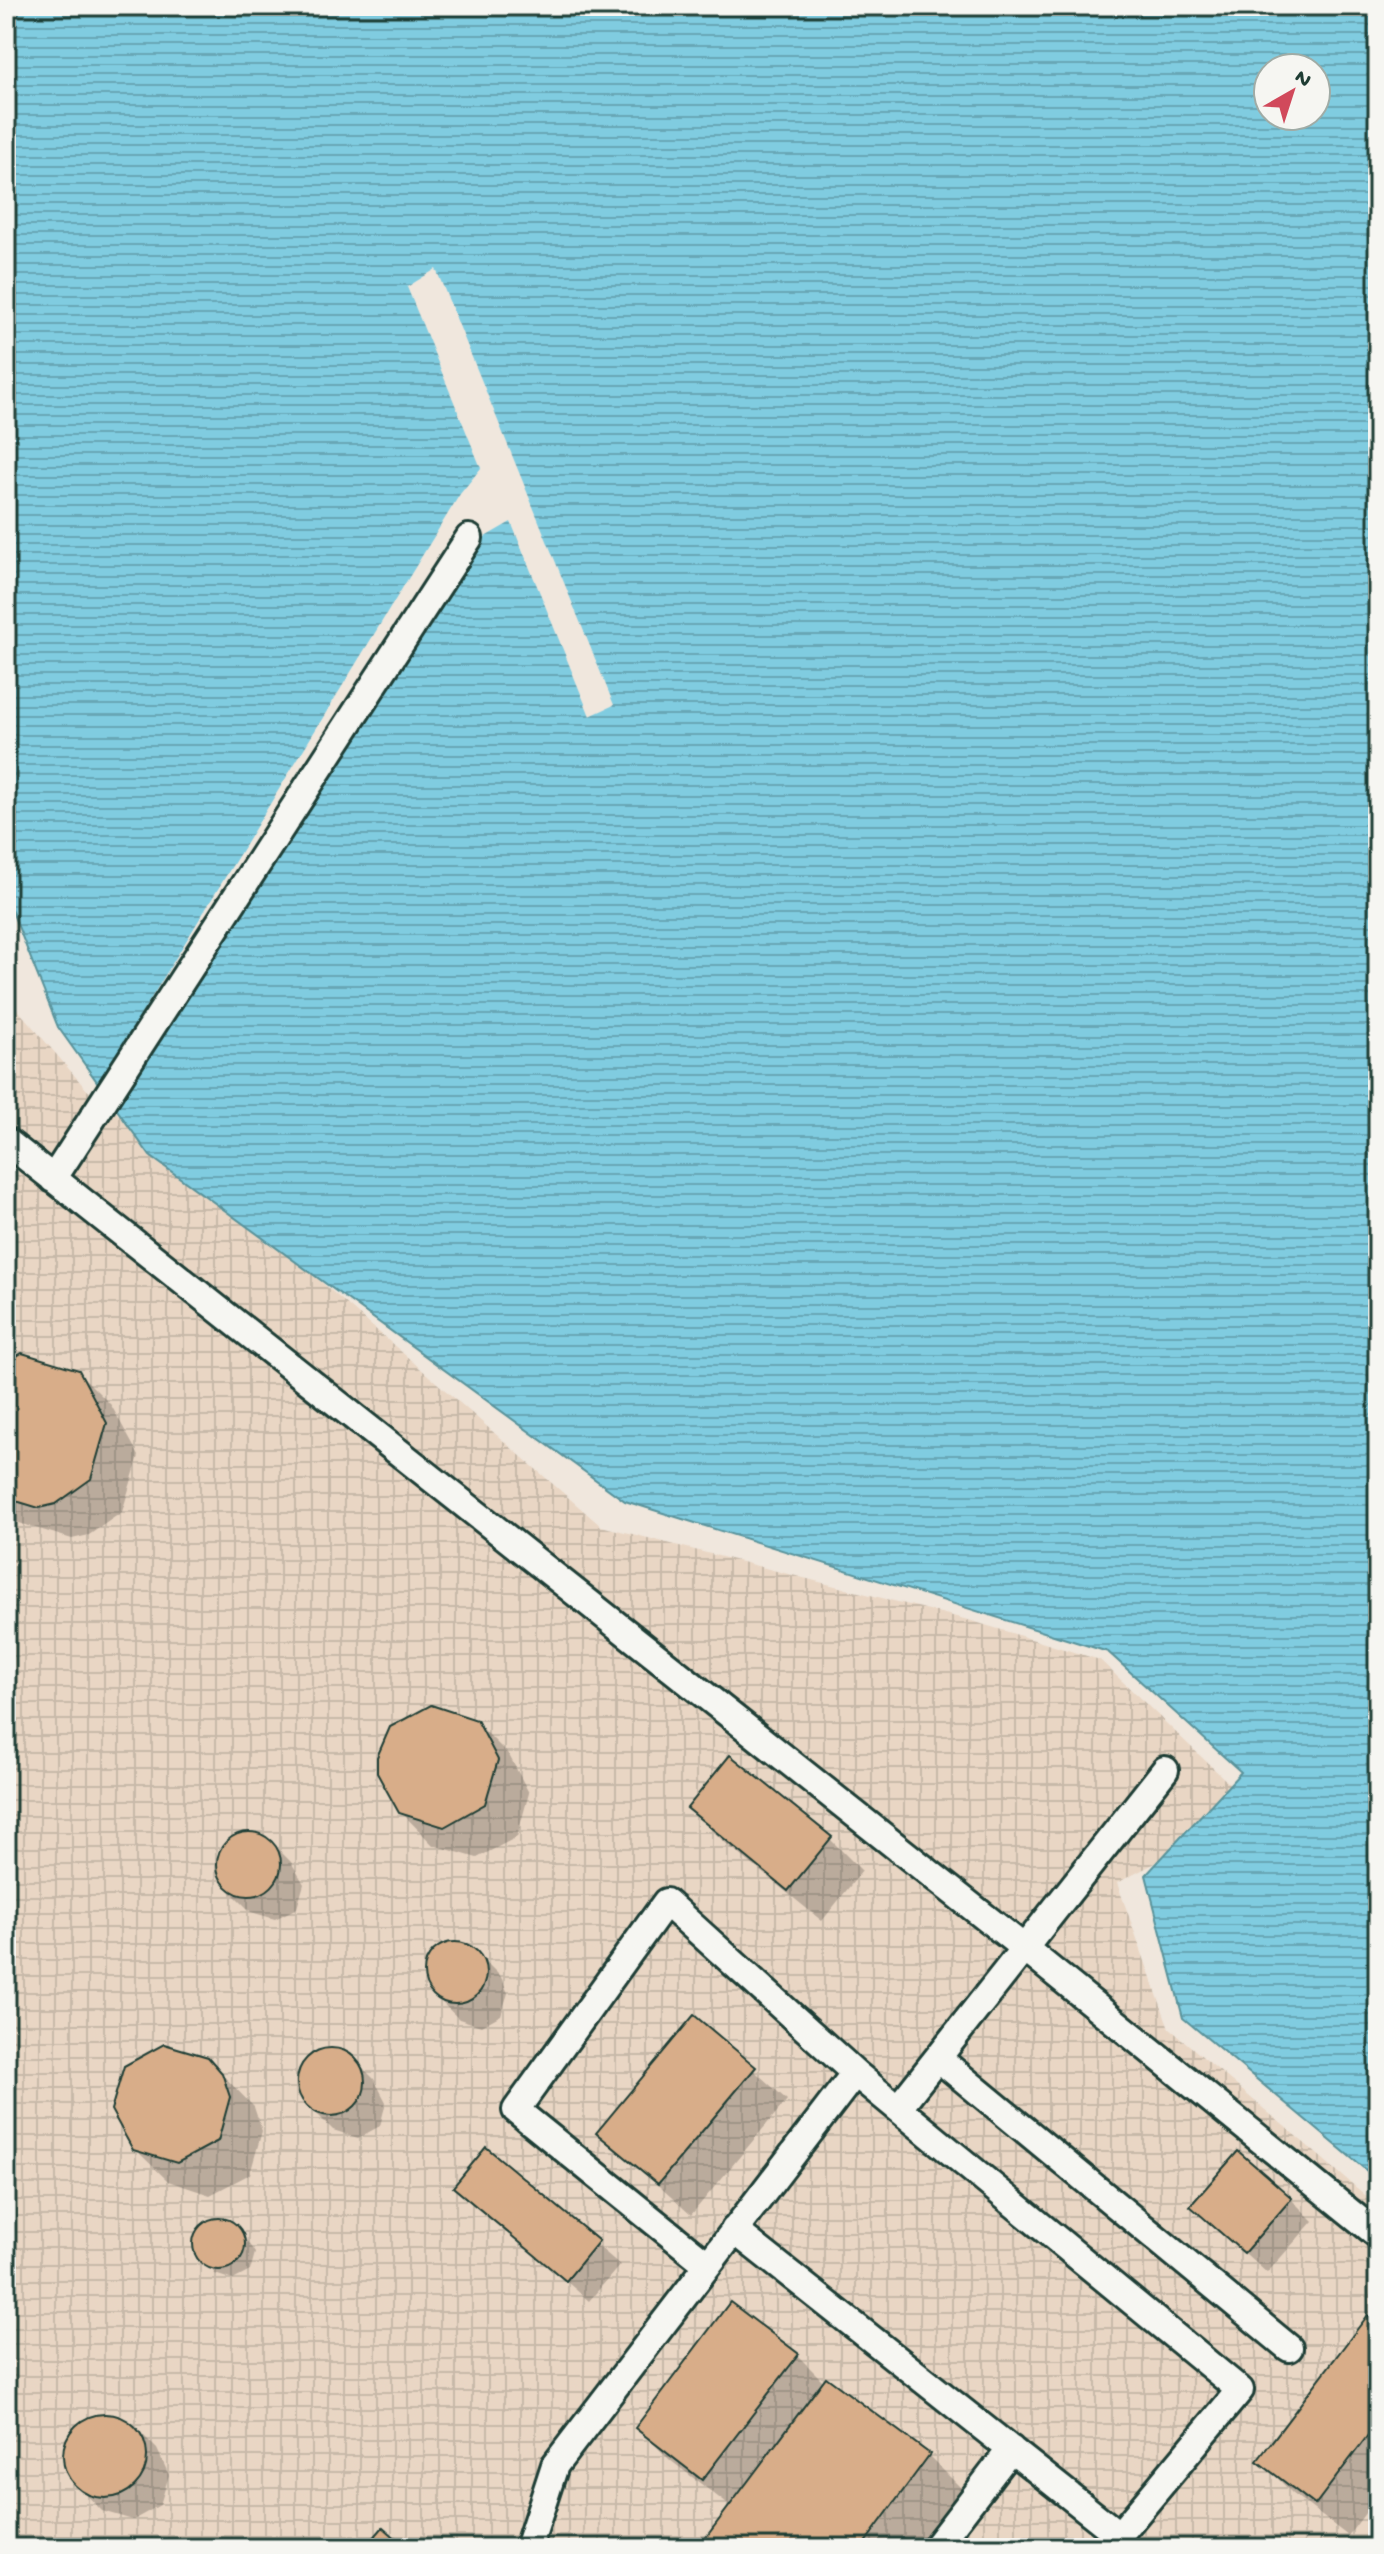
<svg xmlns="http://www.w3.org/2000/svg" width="1384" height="2554" viewBox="0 0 1384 2554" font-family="'Gochi Hand',sans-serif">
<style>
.industrial{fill:url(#industrial-grid)}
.water{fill:url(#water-rules);stroke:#59939b;stroke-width:2;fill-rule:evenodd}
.pier{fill:#f0e7dd}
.shadow{fill:#0003}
.building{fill:#d8ad89;stroke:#1f3d34;stroke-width:2}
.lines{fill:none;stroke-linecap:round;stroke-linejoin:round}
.lane-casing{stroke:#1f3d34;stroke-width:32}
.lane{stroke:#f6f6f2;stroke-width:26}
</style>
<defs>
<pattern id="industrial-grid" width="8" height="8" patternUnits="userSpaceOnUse" patternTransform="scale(2)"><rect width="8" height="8" fill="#e9d6c4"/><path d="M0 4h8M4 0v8" fill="none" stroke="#c7b9a9"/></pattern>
<pattern id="water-rules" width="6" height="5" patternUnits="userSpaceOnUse" patternTransform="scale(2)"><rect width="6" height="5" fill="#80cce0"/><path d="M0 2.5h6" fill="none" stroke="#68a7b6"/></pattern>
</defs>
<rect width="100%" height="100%" fill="#f0e7dd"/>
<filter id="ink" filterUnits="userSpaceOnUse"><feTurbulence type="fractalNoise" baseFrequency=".0125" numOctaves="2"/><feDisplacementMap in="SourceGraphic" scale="16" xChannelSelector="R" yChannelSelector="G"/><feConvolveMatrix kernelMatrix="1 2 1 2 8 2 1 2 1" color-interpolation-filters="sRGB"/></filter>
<g filter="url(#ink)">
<path class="industrial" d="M6,996L87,1090L209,1184L601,1526L972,1621L1100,1660L1257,1810L1117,1883L1169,2028L1378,2206V2548H6Z"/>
<path class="water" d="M6,6H1378V2180L1183,2018L1146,1875L1241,1772L1108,1652L625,1501L150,1156L58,1027L6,896ZM1268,68H1316V116H1268Z"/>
<path class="pier" d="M436,269L614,705L590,716L511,522L485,537L117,1109L99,1083L460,494L481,468L407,287Z"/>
<path class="shadow" d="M6,1364L78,1372L111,1405L139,1456L122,1512L89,1535L72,1539L16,1522L6,1512Z
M476,1722L509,1755L529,1793L517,1837L477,1858L433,1845L401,1812Z
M690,1808L830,1839L862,1871L822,1921L722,1840Z
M245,1833L269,1840L291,1862L304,1884L297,1908L275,1919L251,1912L229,1890L217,1867L224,1845Z
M451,1943L478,1954L501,1977L508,1993L501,2015L481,2026L459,2019L436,1997L425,1976L431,1954Z
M695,2018L787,2100L691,2215L599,2132Z
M327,2050L352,2057L374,2079L386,2102L380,2126L358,2138L333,2130L311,2108L298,2085L299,2071L305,2061Z
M207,2059L254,2107L262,2131L250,2174L210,2195L168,2181L135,2149Z
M486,2150L620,2265L589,2301L456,2186Z
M1291,2199L1313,2221L1267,2273L1193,2206Z
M216,2219L235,2224L255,2253L250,2271L233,2280L215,2274L194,2246L199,2228Z
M1378,2324V2496L1348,2536L1292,2493L1260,2460Z
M797,2355L824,2382L826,2379L929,2456L970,2497L932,2548H701L731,2507L670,2460L638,2428Z
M100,2415L135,2427L157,2449L169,2475L160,2505L133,2520L102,2511L80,2488L64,2460L73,2429Z"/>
<path class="building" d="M22,1353L79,1370L107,1423L91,1479L56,1504L39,1508L6,1498V1362Z
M431,1705L477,1720L498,1760L485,1804L444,1827L399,1813L377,1773V1757L390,1727Z
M730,1755L832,1837L788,1891L687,1808Z
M217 1864a32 32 0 1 1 64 0a32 32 0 1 1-64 0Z
M424 1973a31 31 0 1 1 62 0a31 31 0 1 1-62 0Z
M694,2015L756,2067L658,2184L596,2133Z
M164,2044L208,2057L222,2073L230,2097L218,2141L177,2163L133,2150L111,2110L124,2066Z
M297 2082a34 34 0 1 1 68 0a34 34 0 1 1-68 0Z
M486,2147L599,2241L566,2281L453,2187Z
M1238,2151L1292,2198L1244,2253L1190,2206Z
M193 2244a26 26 0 1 1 52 0a26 26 0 1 1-52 0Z
M730,2302L799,2354L702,2480L635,2428Z
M1368,2315L1378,2322V2422L1315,2505L1257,2461Z
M826,2377L930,2454L861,2548H698Z
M63 2456a42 42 0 1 1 84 0a42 42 0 1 1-84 0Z
M383,2527L407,2548H365Z"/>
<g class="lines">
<g class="lane-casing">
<path id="lane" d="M6,1141L1024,1948L1378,2235
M53,1179L469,538
M938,2058L1289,2348
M898,2108L1165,1770
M708,2265L516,2110L666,1902L855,2073
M528,2548L555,2465L855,2073L1240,2390L1119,2535L734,2230
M935,2548L1011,2449"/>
</g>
<use href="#lane" class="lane"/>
</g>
</g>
<rect width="1384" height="2554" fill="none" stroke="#f6f6f2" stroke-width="32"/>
<rect x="16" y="16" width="1352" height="2522" fill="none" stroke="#1f3d34" stroke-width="3" filter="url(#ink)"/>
<g transform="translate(1292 92) rotate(39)"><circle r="38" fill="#f6f6f2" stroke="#a0aca6" stroke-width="2"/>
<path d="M0-6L14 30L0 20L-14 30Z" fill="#d1495b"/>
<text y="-12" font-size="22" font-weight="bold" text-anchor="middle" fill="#1f3d34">N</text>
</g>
</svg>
